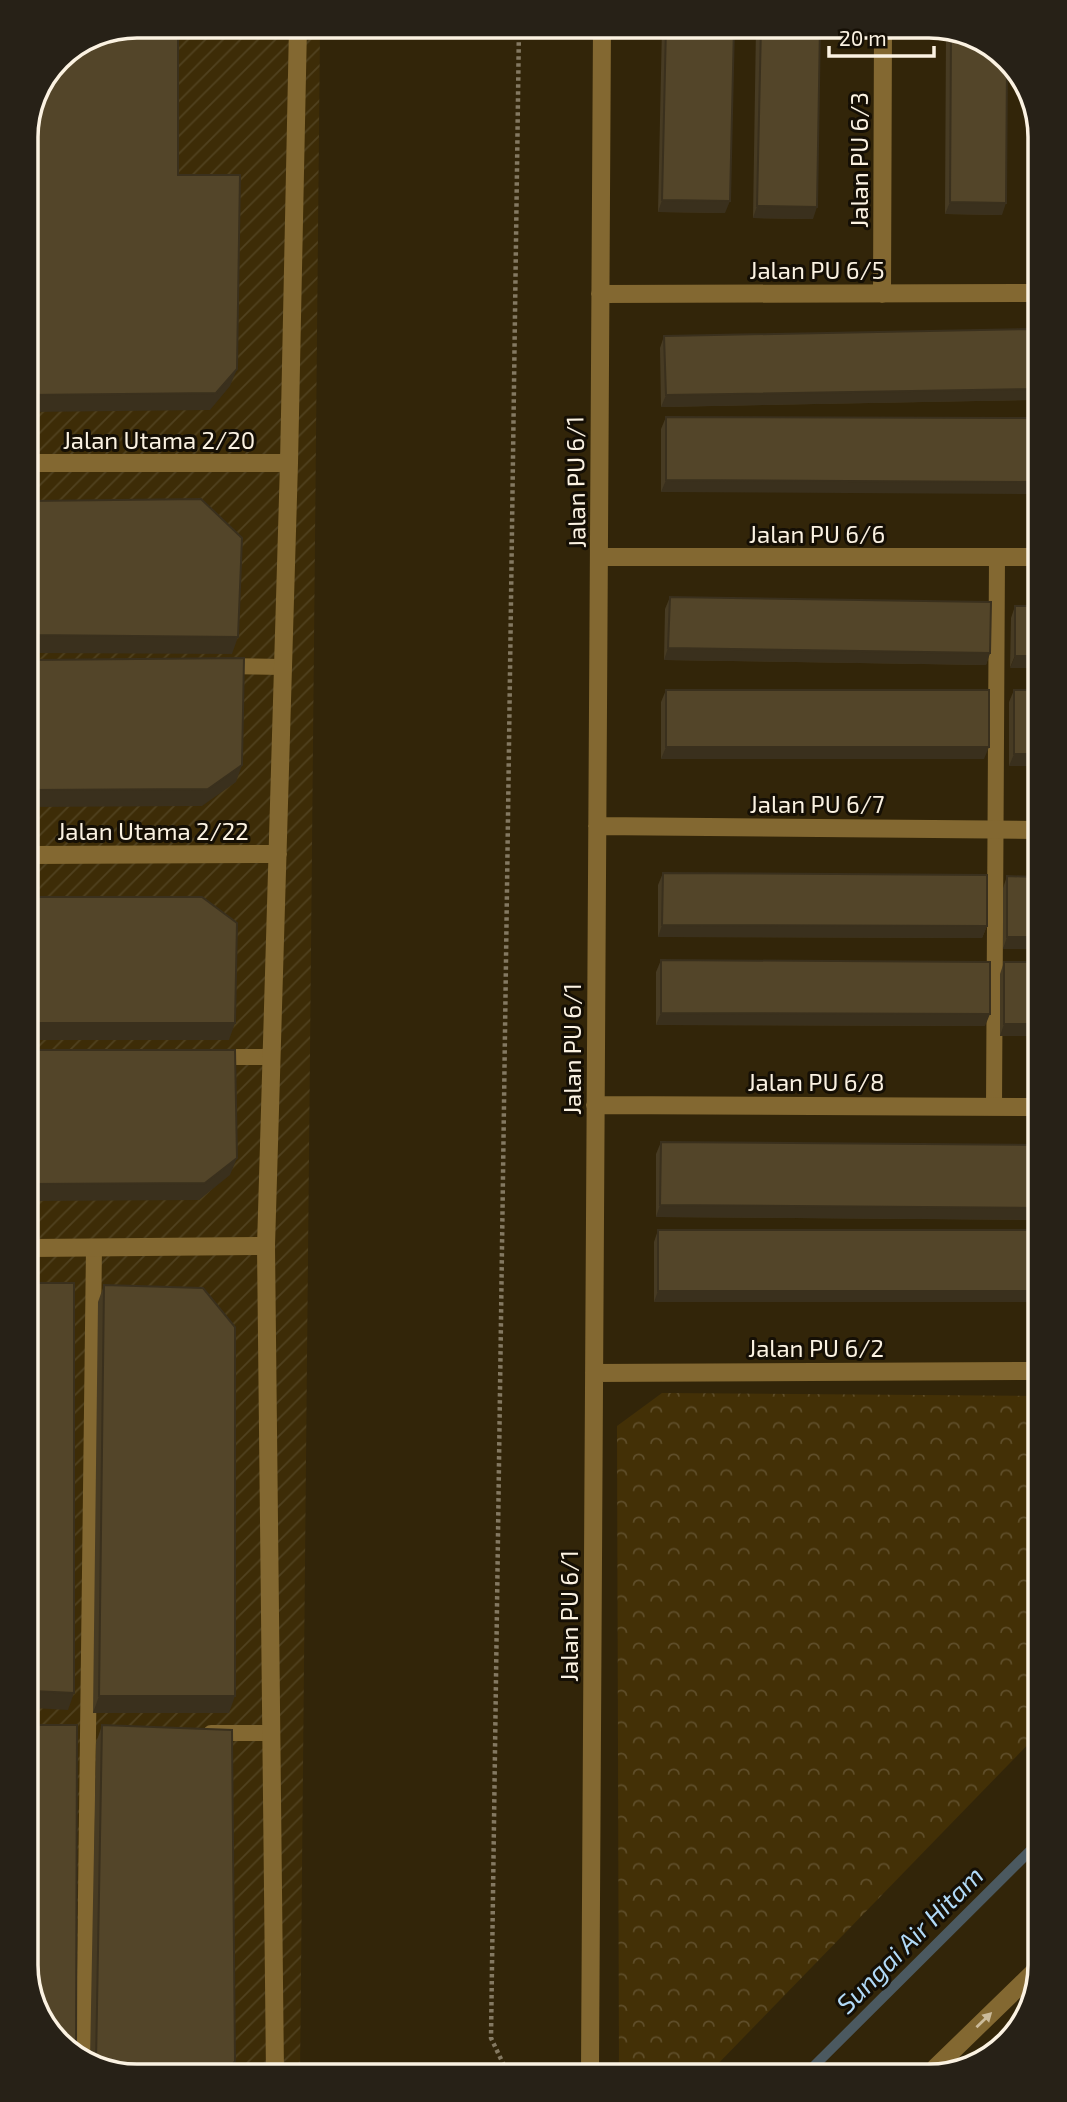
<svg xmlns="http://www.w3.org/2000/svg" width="1067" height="2102" viewBox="0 0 1067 2102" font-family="'Exo 2',sans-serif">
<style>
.industrial{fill:url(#industrial-furrows)}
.park{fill:url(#park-crowns)}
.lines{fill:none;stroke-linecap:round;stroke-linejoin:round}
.stream{stroke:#4b5960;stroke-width:10}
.path{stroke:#847962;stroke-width:4.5;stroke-dasharray:3.5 3.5;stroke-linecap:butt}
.service{stroke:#836831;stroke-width:16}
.minor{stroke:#836831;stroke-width:18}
.tertiary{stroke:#836831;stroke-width:18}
.wall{fill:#473b23}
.shaded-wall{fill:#3a301d}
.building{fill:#534529;stroke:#3a301d;stroke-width:2}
.oneway{fill:#cbbb9b}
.labels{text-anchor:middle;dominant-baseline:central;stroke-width:6;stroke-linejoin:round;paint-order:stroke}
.street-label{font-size:24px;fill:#fbf2e2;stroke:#150f05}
.water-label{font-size:26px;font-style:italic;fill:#b1daf8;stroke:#150f05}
.rim{fill:none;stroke:#fbf2e2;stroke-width:3.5}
</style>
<defs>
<pattern id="industrial-furrows" width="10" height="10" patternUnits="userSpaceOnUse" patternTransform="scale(1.75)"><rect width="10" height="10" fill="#3d2c07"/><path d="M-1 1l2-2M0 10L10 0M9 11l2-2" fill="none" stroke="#50411f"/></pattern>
<pattern id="park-crowns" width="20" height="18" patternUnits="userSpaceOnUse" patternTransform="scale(1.75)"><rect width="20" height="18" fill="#433006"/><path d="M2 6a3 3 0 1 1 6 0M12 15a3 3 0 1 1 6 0" fill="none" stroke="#5f4e2a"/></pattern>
</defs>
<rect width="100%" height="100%" fill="#322509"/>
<path class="industrial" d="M138,26H320L300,2074L131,2076L70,2053L35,2007L26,131Z"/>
<path class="park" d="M662,1393L1038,1396L1040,1732L712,2070L619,2071L617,1426Z"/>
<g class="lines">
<path class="stream" d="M811,2069L1040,1841"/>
<path class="path" d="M507,2072L491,2038L519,26"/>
<path class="service" d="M222,666L283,667
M215,1057H272
M994,1107L997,557
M211,1733H271
M84,2058L94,1247"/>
<path class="minor" d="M600,294L1033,293
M882,294L883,27
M28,463H289
M600,557H1034
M597,826L1036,830
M30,855L278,854
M595,1105L1037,1107
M31,1248L266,1246
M594,1373L1038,1371
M590,2071L602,26
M275,2074L266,1246L289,463L298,26"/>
<path class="tertiary" d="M935,2068L1041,1965"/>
</g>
<path class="wall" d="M662,26H734L725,213L658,212Z
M756,26H820L813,219L753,218Z
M946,30L997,49L1002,215L945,214Z
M1030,92L1032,95L1033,234H1031Z
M1033,329L1034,400L661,407L660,348L664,336Z
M666,417L1034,418L661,492V429Z
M670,597L990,653L986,665L664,660L665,609Z
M1015,606H1035L1010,668L1011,618Z
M666,690L984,759H661V702Z
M1014,690L1035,766H1009V702Z
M663,873L987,926L982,938L658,937V885Z
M1007,876L1036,877L1003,949V888Z
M661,960L985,1026L656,1025V972Z
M1004,962L1037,1036H1000V974Z
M661,1142L1037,1220L656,1217V1154Z
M658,1230L1038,1302H654V1242Z
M104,1285L229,1713H93L98,1302Z
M102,1725L235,2061L230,2075L131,2076L90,2061L96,1743Z"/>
<path class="shaded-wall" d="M662,200L730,201L725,213L658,212Z
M950,202L1006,203L1002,215L945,214Z
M757,206L817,207L813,219L753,218Z
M237,369L230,386L210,410L28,412V395Z
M1034,389V400L661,407L666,395Z
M666,480L1034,482V494L661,492Z
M29,635L238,637L232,654L29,653Z
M668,648L990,653L986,665L664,660Z
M1015,656H1035V668H1010Z
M666,747H989L984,759H661Z
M1014,754H1035V766H1009Z
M242,765L236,782L202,806L29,807V790Z
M662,925L987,926L982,938L658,937Z
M1007,937H1036V949H1003Z
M661,1013L990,1014L985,1026L656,1025Z
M30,1023H235L229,1040H30Z
M1004,1024H1037V1036H1000Z
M237,1158L230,1175L199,1200L31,1201V1184Z
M660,1205L1037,1208V1220L656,1217Z
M658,1291H1038V1302H654Z
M33,1691L74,1693L68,1710L33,1708Z
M99,1696H235L229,1713H93Z
M235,2061L230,2075H225Z"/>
<path class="building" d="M137,26H178V175H240L237,369L216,393L28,395L26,131L59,59Z
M666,26H734L730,201L662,200Z
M761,26H820L817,207L757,206Z
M951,32L997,49L1007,62L1006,203L950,202Z
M1033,329L1034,389L666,395L664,336Z
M666,417L1034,418V482L666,480Z
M201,499L242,538L238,637L29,635L28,501Z
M670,597L991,602L990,653L668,648Z
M1015,606H1035V656H1015Z
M244,658L242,765L208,789L29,790V660Z
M666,690H989V747H666Z
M1014,690H1035V754H1014Z
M663,873L987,875V926L662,925Z
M1007,876L1036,877V937H1007Z
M30,897H202L237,923L235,1023H30Z
M661,960L990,962V1014L661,1013Z
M1004,962H1036L1037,1024H1004Z
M30,1050H235L237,1158L205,1183L31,1184Z
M661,1142L1037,1145V1208L660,1205Z
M658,1230H1037L1038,1291H658Z
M31,1283H74V1693L33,1691Z
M104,1285L203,1288L235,1327V1696H99Z
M33,1725H77L76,2055L70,2053L35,2007Z
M102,1725L232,1730L235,2061L225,2075L131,2076L96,2063Z"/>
<defs><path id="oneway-solid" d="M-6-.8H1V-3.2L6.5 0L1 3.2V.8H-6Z" transform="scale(1.75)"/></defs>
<use class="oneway" href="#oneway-solid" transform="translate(984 2020) rotate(-44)"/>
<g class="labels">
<g class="street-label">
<text transform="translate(858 160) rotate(-90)">Jalan PU 6/3</text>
<text x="817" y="269">Jalan PU 6/5</text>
<text x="159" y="439">Jalan Utama 2/20</text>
<text transform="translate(575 482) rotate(-91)">Jalan PU 6/1</text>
<text x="817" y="533">Jalan PU 6/6</text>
<text x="817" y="803">Jalan PU 6/7</text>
<text x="153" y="830">Jalan Utama 2/22</text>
<text transform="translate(571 1049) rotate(-90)">Jalan PU 6/1</text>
<text x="816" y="1081">Jalan PU 6/8</text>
<text x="816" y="1347">Jalan PU 6/2</text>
<text transform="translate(568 1616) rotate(-90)">Jalan PU 6/1</text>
</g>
<g class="water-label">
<text transform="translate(909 1939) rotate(-45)">Sungai Air Hitam</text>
</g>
</g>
<path d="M0 0H1067V2102H0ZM137 38H929A99 99 0 0 1 1028 137V1965A99 99 0 0 1 929 2064H137A99 99 0 0 1 38 1965V137A99 99 0 0 1 137 38Z" fill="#272117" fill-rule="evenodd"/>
<path class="rim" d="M137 38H929A99 99 0 0 1 1028 137V1965A99 99 0 0 1 929 2064H137A99 99 0 0 1 38 1965V137A99 99 0 0 1 137 38Z"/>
<path d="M829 46v10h105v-10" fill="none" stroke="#fbf2e2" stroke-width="3.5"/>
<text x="839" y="46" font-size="21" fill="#fbf2e2" stroke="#150f05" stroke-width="5" paint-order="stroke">20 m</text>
</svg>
